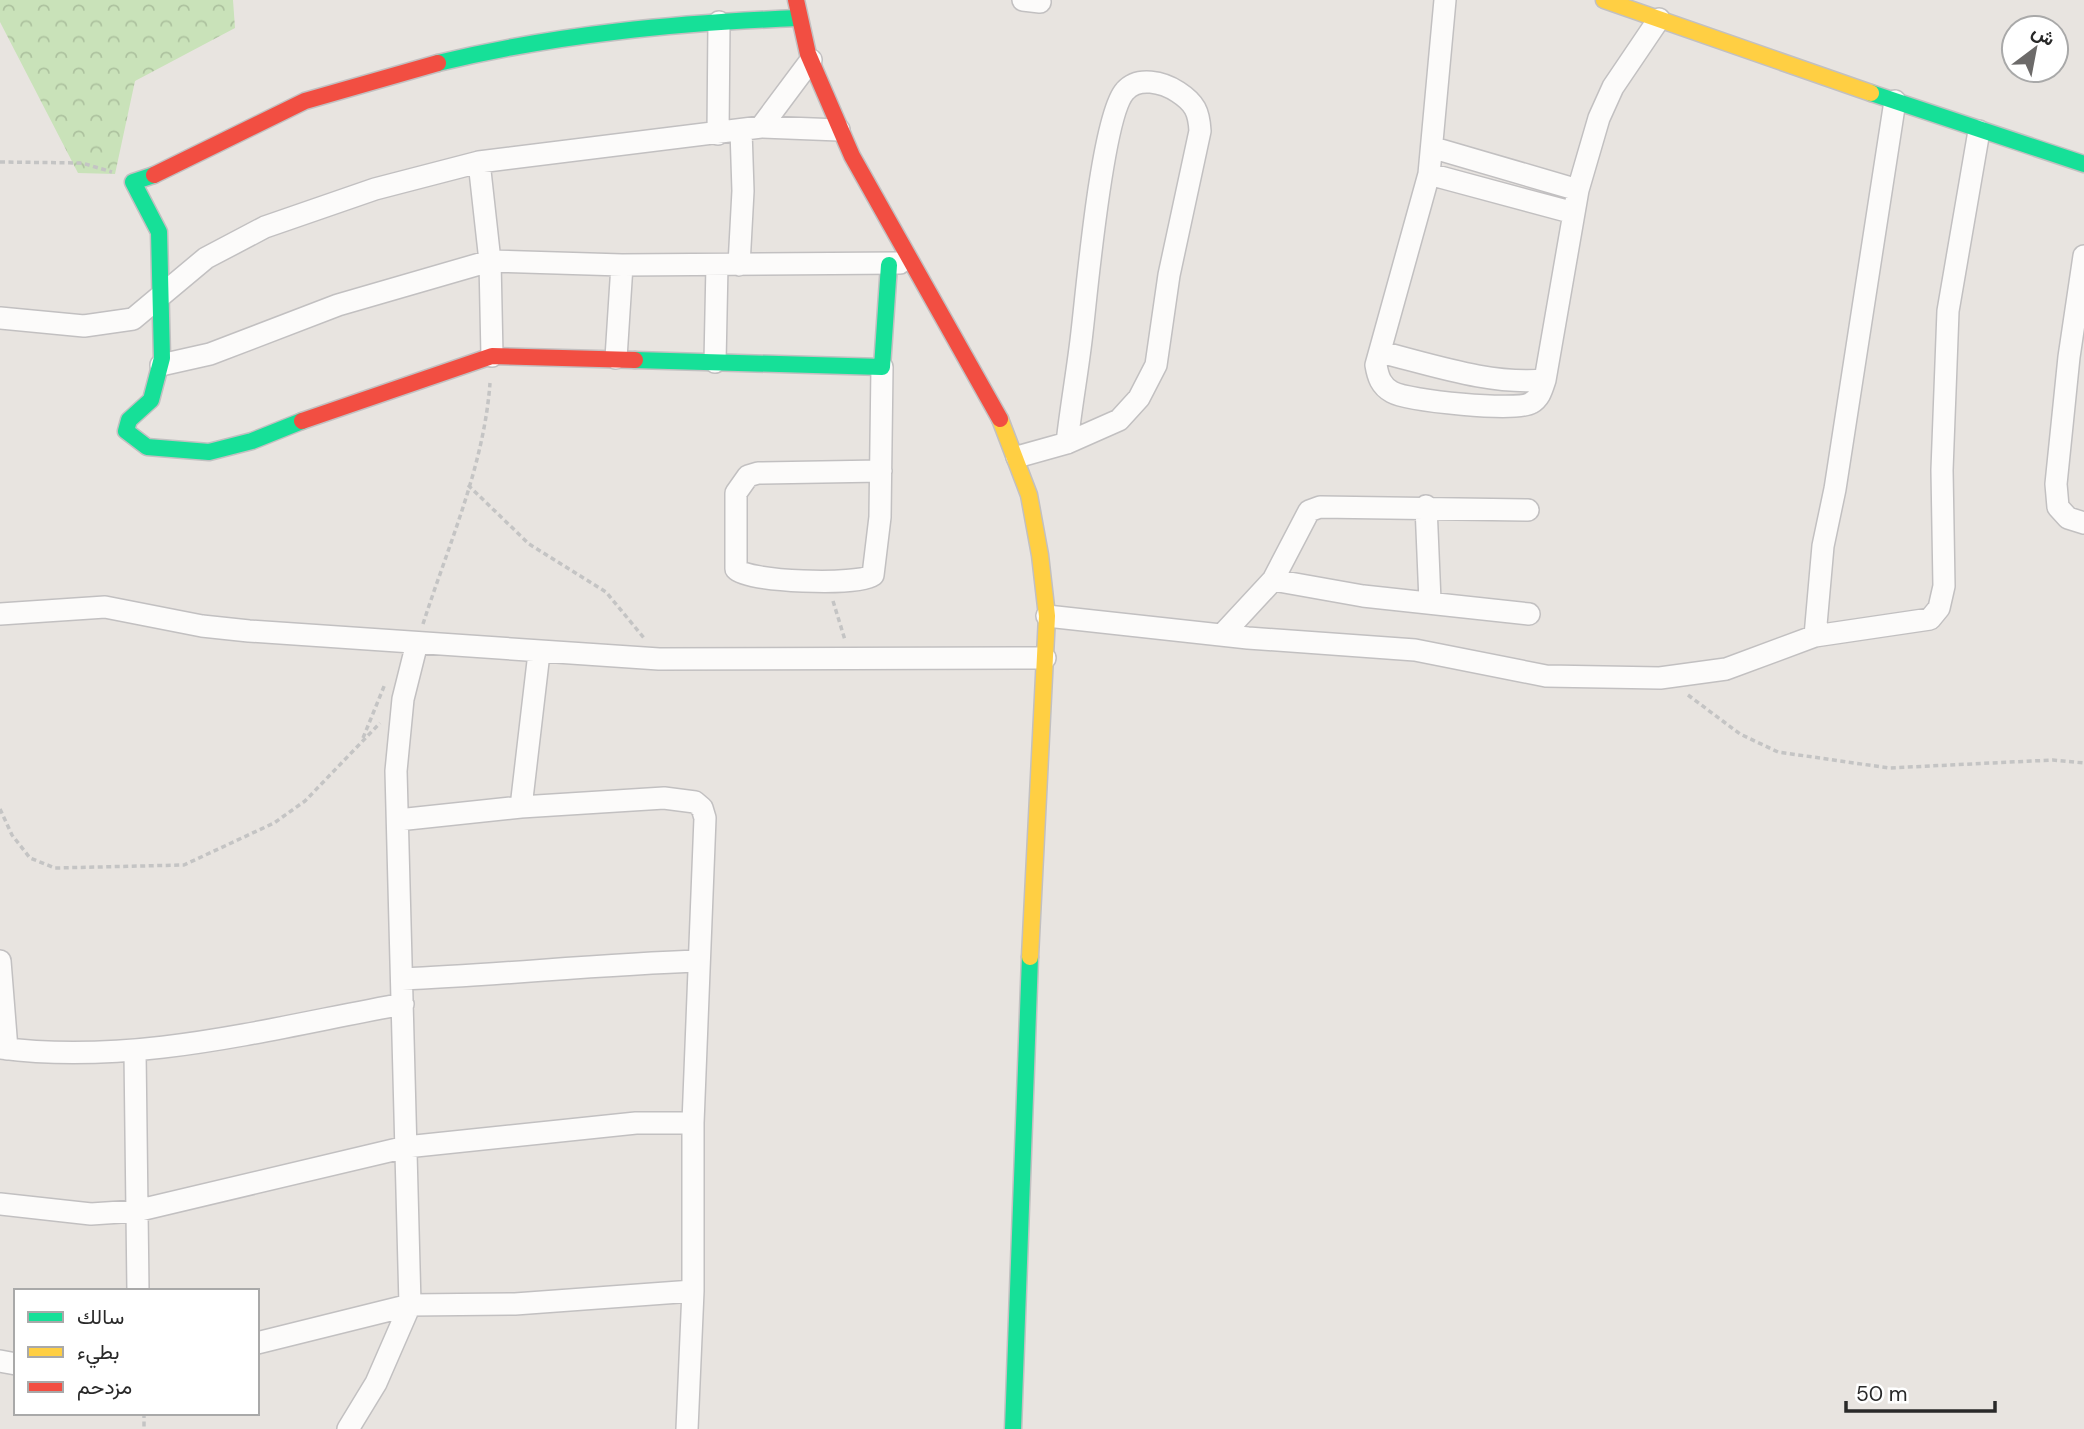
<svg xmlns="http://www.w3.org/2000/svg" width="2084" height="1429" viewBox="0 0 2084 1429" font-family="'DM Sans',Vazirmatn,sans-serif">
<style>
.forest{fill:url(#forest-crowns)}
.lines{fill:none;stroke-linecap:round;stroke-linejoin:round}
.street-casing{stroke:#c2c0c1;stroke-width:24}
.fast-casing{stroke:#c2c0c1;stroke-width:19}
.slow-casing{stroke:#c2c0c1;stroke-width:19}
.jam-casing{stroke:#c2c0c1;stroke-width:19}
.path{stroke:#c4c4c4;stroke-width:3.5;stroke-dasharray:5 3.5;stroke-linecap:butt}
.street{stroke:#fcfbfa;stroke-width:21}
.fast{stroke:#16e098;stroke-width:16}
.slow{stroke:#ffcf43;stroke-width:16}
.jam{stroke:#f24e42;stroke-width:16}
</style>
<defs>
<pattern id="forest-crowns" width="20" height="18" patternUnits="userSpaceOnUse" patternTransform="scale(1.75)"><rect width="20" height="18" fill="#c9e2b9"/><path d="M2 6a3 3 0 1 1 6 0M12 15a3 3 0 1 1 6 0" fill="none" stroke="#adc29f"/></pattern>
</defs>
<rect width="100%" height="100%" fill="#e8e4e0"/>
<path class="forest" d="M0,0H233L235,28L135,81L115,174L78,173L0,22Z"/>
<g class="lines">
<g class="street-casing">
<path id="street" d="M1023,0L1040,2
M1445,0L1429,174L1376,365C1378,377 1381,386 1392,392C1408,401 1517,412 1531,403C1540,398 1542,389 1545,380L1578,190L1599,118L1613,87L1659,19
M761,127L811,60
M718,134L719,22
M1434,148L1578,190
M479,162L490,261L492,356
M1429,174L1574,213
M2084,256L2069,357L2056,484L2058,507L2068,518L2084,523
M739,265L743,191L741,130
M0,318L84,326L133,319L206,258L265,227L375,189L479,162L761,127L839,130
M1380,352C1433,365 1490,385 1545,380
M616,358L622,265
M715,362L717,265
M161,365L210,354L338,305L490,261L622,265L900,263
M1017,457L1067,443L1119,420L1139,398L1156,365L1169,275L1200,131C1199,112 1195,103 1178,92C1163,82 1138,76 1125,91C1102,116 1087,290 1082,332C1078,369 1071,406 1067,443
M881,471L758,473L748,476L736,493V569C747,582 858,586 873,575L880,517L882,367
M1426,506L1430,601
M1273,580L1363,596L1529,614
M0,614L105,607L202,626L249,631L659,659L1045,658
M1047,616L1248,638L1415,650L1546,676L1660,678L1726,669L1815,636L1930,619L1939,608L1944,586L1942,470L1948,311L1979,131
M1222,635L1273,580L1309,511L1320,507L1528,510
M1815,636L1823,546L1835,489L1895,101
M521,807L539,653
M398,820L521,807L664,798L695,802L702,808L705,818L693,1123V1291L687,1429
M0,961L7,1049
M402,979C501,975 600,964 699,961
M0,1048C135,1066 270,1028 403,1004
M135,1052L138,1291
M0,1204L91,1214L136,1211L406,1147L636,1123H693
M257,1343L410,1305L515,1304L693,1291
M0,1361L16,1364
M348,1429L376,1383L410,1305L396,771L403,699L417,643"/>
</g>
<g class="fast-casing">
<path id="fast" d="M438,63C557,34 677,23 798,18
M1871,93L2084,164
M154,175L133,182L159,232L162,358L151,400L129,420L126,431L147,447L209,452L252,441L302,421
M635,360L882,367L889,265
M1013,1429L1030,957"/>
</g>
<g class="slow-casing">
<path id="slow" d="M1604,0L1871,93
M1000,419L1029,495L1040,555L1047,616L1030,957"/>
</g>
<g class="jam-casing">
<path id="jam" d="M796,0L808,54L852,156L1000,419
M154,175L305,101L438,63
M302,421L492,356L635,360"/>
</g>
<path class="path" d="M0,162L82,163L112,172
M468,485L529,544L606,592L644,638
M833,601L845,640
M423,624C448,546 484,466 490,383
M1688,695L1740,734L1778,752L1889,768L2053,760L2084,763
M363,738L385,684
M0,809L12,835L30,858L55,868L184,865L274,823L305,801L380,723
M144,1413V1429"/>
<use href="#street" class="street"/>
<use href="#fast" class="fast"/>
<use href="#slow" class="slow"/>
<use href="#jam" class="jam"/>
</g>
<rect x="14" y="1289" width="245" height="126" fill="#ffffff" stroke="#a9a9a9" stroke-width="2"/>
<rect x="28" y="1312" width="35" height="10" fill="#16e098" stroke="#a9a9a9" stroke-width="2"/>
<text x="77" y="1324" font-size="21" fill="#292929">سالك</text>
<rect x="28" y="1347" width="35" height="10" fill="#ffcf43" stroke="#a9a9a9" stroke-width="2"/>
<text x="77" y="1359" font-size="21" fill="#292929">بطيء</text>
<rect x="28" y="1382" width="35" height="10" fill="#f24e42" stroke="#a9a9a9" stroke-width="2"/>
<text x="77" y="1394" font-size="21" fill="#292929">مزدحم</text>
<g transform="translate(2035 49) rotate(32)"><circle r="33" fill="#ffffff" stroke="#a9a9a9" stroke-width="2"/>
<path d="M0-5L12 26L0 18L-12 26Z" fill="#6c6a69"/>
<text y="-10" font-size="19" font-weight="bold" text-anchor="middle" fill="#292929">ش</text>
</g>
<path d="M1846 1401v10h149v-10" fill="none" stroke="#292929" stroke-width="3.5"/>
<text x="1856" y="1401" font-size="21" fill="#292929" stroke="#ffffff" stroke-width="5" paint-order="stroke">50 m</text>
</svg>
